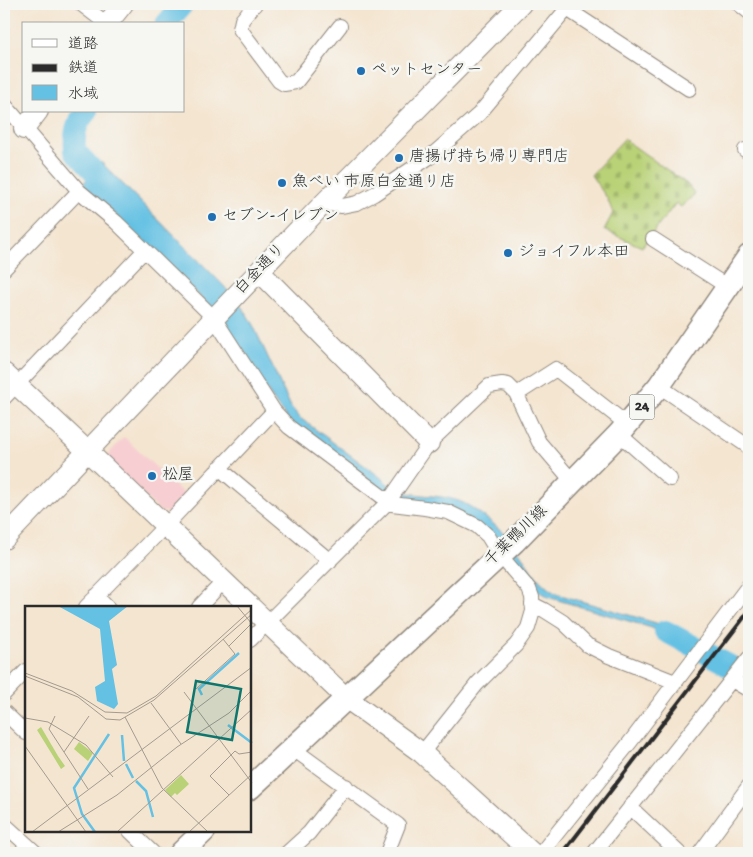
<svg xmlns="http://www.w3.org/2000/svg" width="753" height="857" viewBox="0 0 753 857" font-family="'Gochi Hand','Klee One',sans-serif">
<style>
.built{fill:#f7cfd2}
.cemetery{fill:url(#cemetery-stones);stroke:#727e51}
.water{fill:#65c1e3;stroke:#487687}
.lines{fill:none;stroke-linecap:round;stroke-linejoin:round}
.river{stroke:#65c1e3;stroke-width:22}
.street-casing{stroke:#90887e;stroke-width:16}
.secondary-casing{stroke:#90887e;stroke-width:22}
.primary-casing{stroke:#90887e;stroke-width:25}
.street{stroke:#fff;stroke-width:14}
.secondary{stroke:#fff;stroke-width:20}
.primary{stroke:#fff;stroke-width:22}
.rail{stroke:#2b2b2b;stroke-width:4}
.poi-dot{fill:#1f6fb2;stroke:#f6f6f2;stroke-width:2}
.labels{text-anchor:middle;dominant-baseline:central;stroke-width:5;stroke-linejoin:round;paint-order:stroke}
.shield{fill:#f6f6f2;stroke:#686867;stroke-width:1}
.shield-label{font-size:15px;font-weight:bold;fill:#2b2b2b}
.poi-label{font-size:16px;fill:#2b2b2b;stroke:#f6f6f2;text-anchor:start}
.street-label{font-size:16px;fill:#2b2b2b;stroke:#f6f6f2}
.inset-river{fill:none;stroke:#65c1e3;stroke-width:2.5}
.inset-road{fill:none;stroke:#a49b8e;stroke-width:1}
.view{fill:#0f766e;fill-opacity:0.15;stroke:#0f766e;stroke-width:2.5}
.inset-edge{fill:none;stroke:#2b2b2b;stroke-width:2.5}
</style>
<defs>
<pattern id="cemetery-stones" width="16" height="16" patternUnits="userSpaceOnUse" patternTransform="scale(1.25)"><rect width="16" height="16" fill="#b9d277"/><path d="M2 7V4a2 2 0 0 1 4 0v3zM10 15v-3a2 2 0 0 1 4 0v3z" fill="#9fb467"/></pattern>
</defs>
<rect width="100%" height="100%" fill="#f6f6f2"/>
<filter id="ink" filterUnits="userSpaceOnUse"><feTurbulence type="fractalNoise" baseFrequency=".02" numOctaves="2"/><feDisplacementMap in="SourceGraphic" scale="10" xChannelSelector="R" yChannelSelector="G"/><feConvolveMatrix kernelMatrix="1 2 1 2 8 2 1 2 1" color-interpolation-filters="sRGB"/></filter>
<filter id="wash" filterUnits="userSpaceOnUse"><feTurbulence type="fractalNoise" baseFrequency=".0096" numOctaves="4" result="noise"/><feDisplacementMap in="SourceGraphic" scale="20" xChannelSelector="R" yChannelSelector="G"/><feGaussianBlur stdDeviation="1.12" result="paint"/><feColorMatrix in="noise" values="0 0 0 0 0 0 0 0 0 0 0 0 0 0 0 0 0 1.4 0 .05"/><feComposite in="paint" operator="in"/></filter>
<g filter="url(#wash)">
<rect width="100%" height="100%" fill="#f4e5d0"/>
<path class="built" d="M124,437L186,496L172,512H161L105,458Z"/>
<path class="cemetery" d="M624,139L687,184L695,194L681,207L676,203L642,247L604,230L613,213L607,198L591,175Z"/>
<path class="water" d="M101,162L222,284L245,311L254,327L291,407L300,418L380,477C384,480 387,484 392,487C415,500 445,491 469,506C479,512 503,531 510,539C527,559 533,581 557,594L656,623L693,641L688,649L652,628L548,597L537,590L512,556L493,533L399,499L383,490L290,423L200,297L83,184Z"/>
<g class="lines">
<path class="river" d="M166,24L183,4
M87,111C75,124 74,135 75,151L114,193
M665,631L749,676"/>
</g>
</g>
<g filter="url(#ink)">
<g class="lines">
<g class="street-casing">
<path id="street" d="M81,4L107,24
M255,4L242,20L240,29L279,81L284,84L296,82L340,26
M739,4L749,12
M567,9L689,89
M4,104L79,191L116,222L214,318L274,411L289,427L392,504L425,508L448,512L477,526L488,536L499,554L529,589L532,597L533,611L528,628L516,645L477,684L422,753
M745,150L749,152
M324,203L342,206L357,203L374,194L431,156L479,114L571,4
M653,239L728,287
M4,269L79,191
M659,386L749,447
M517,394L556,369L628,425
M4,398L144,251
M619,434L670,479
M219,468L330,561
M96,596L107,607
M532,604L544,610L563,622L587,645L609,656L675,682
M86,607L166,525L274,411
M199,607L224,581
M250,640L388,502L429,443L489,386L502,384L508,385L516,393L539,442L573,482
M732,680L749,690
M4,694L26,671
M4,712L26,733
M292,748L398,825L387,853
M630,807L679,853
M4,824L36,853
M130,831L153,853
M287,853L309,833L346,786
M541,853L631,741L749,585
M594,853L749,658
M700,853L749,786"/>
</g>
<g class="secondary-casing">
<path id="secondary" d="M107,24L123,4
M24,129L38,111
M260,272L429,443
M4,373L102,465L346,698L422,753L532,853
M4,539L324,203L521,4"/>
</g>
<g class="primary-casing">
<path id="primary" d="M250,788L514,542L619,434L659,386L749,256
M181,853L204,831"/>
</g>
<use href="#street" class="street"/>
<use href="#secondary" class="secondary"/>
<use href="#primary" class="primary"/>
<path class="rail" d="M563,853L749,611"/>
</g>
</g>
<g class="poi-dot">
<circle cx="361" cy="71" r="5"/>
<circle cx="399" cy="158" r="5"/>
<circle cx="282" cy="183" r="5"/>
<circle cx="212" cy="217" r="5"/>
<circle cx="508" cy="253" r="5"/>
<circle cx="152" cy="476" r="5"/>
</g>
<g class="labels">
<rect class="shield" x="629.5" y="394.5" width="25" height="25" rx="4"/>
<g class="shield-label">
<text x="642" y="407">24</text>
</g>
<g class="poi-label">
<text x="371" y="71">ペットセンター</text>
<text x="409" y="158">唐揚げ持ち帰り専門店</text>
<text x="292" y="183">魚べい 市原白金通り店</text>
<text x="222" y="217">セブン-イレブン</text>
<text x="518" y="253">ジョイフル本田</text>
<text x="162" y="476">松屋</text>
</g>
<g class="street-label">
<text transform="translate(261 270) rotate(-46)">白金通り</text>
<text transform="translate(517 537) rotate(-44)">千葉鴨川線</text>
</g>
</g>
<g transform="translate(25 606)">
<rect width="226" height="226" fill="#f4e5d0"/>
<path d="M16,121L33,150L40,160L36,163L25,145L12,124ZM54,136L68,147L63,155L49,143ZM156,169L164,178L152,189L150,187L146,191L140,184Z" fill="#b9d277"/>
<path d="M33,0H103L84,15L92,59L87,63L93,98L89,103L72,95L70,81L80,75L75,23Z" fill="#65c1e3"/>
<path class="inset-river" d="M177,89L174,83L214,47M203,119L227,137M97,129L99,155M101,158L108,172M111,175L121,185L128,211M70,226L57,208L49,182L84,128"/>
<path class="inset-road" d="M212,0L227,18M204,40L226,18M0,67L47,85L80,106L102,107L131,90L227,3M0,70L53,91L81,113L95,114L129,94L227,8M171,83L210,48L198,33M159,86L227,177M126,97L156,138M30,110L24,123L63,183M100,111L137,182L183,226M0,112L23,116L61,139L88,171M0,140L61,226M39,146L64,110M204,189L185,170L210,145L214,148L227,146M7,226L227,61M33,226L92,189L152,141L204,107L227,84M92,226L227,103M164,226L227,168"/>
<path class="view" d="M171,75L216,83L207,134L162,126Z"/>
<rect width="226" height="226" class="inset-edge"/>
</g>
<rect width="753" height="857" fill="none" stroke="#f6f6f2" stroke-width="20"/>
<rect x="22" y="22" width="162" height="90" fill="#f6f6f2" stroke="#a5a5a2"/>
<rect x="32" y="39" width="25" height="8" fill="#ffffff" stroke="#a5a5a2"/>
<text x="68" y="48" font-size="15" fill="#2b2b2b">道路</text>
<rect x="32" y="64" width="25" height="8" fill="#2b2b2b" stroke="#a5a5a2"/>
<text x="68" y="72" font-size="15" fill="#2b2b2b">鉄道</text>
<rect x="32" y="85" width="25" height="15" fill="#65c1e3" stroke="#a5a5a2"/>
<text x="68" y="98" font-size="15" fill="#2b2b2b">水域</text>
</svg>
